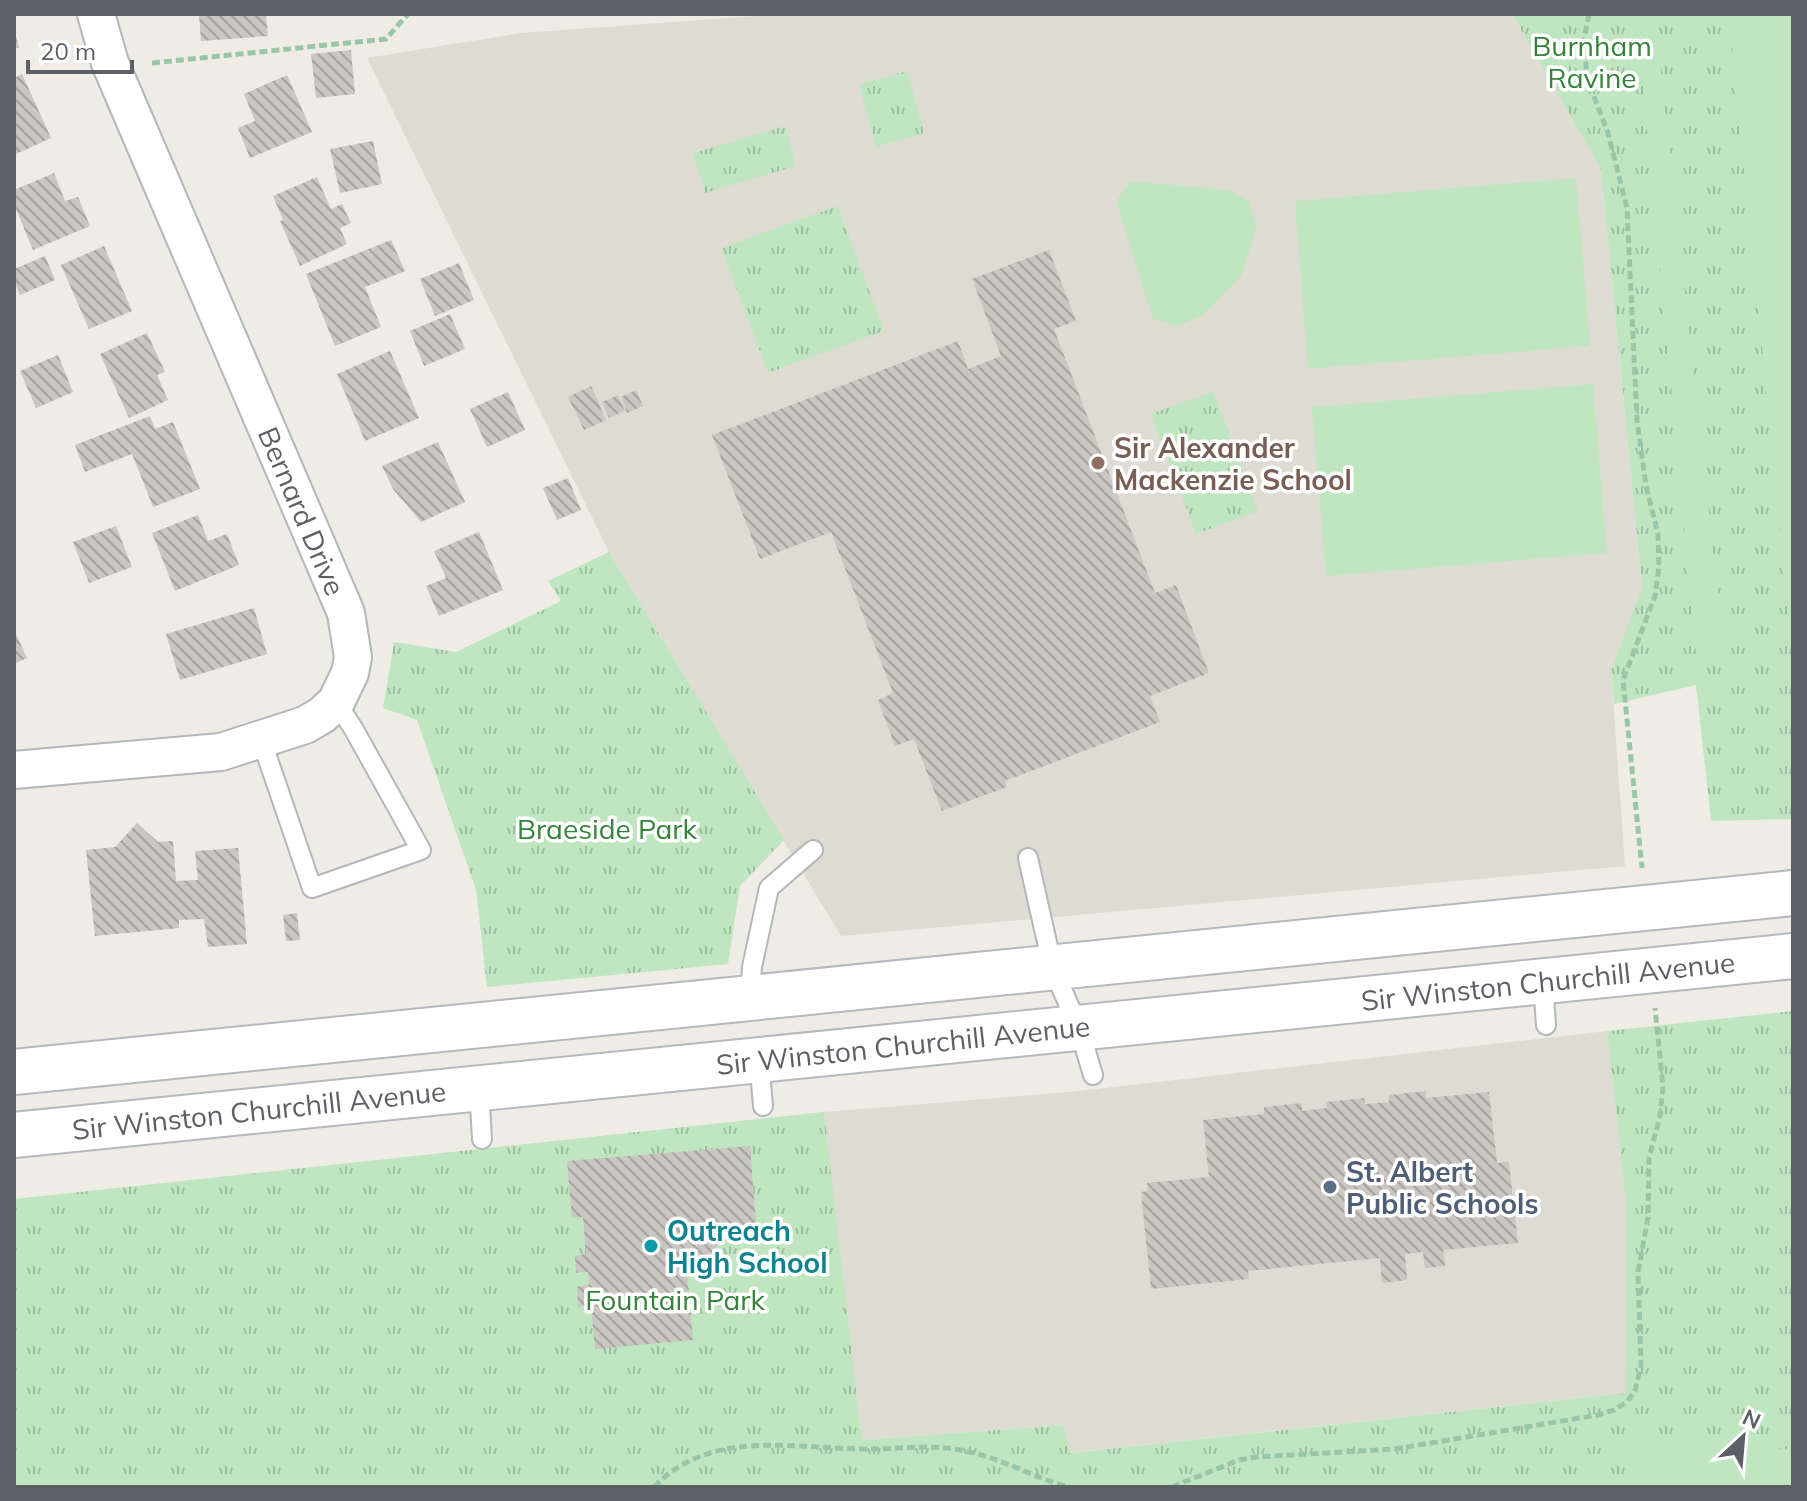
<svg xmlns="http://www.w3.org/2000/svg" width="1807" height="1501" viewBox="0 0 1807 1501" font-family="Mulish,sans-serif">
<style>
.education{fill:#dedbd2}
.park{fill:url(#park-tufts)}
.garden{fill:#c0e6c1}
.building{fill:url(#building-back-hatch)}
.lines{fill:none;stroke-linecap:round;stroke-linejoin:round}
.lane-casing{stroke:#b4b6bb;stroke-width:22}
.street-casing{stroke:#b4b6bb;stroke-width:40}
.secondary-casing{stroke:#b5b8be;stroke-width:48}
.path{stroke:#99c6a7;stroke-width:5;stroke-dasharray:8 4;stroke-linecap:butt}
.lane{stroke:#fff;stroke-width:18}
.street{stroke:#fff;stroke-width:36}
.secondary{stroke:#fff;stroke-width:44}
.education-dot{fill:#8d6e63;stroke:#fff;stroke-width:3}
.service-dot{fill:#5c6f8a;stroke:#fff;stroke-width:3}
.culture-dot{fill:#0f9aa8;stroke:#fff;stroke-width:3}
.labels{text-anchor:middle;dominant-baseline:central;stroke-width:7;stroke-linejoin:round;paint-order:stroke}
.park-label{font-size:28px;fill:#35823a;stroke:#fff}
.education-label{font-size:28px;font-weight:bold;fill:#785e54;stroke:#fff;text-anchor:start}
.street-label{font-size:28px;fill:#5c5f64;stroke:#fff}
.service-label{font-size:28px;font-weight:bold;fill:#4e5e75;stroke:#fff;text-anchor:start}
.culture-label{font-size:28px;font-weight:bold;fill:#0d838f;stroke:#fff;text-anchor:start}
</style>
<defs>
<pattern id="park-tufts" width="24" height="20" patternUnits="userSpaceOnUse" patternTransform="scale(2)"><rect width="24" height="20" fill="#c0e6c1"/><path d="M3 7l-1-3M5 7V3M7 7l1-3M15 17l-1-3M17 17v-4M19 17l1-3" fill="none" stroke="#9fbea0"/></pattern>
<pattern id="building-back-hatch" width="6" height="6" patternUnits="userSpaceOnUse" patternTransform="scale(2)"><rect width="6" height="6" fill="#cac6c1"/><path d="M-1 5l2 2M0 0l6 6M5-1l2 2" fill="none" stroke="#a7a4a0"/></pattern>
</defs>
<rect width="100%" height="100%" fill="#eeece4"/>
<path class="education" d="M783,14H1512L1601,170L1642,589L1611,670L1625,866L841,936L609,552L367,58L521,33Z
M1607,1031L1626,1203L1625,1393L1069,1453L1064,1425L862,1440L856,1388L408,1157L824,1112L1069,1092Z"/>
<path class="park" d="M1512,14H1793V819L1711,821L1696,685L1614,704L1611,670L1642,588L1601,170Z
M907,71L924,133L876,147L859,84Z
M785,126L796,166L705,193L693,153Z
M838,206L884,331L768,373L721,248Z
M1213,391L1258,511L1196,534L1151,414Z
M609,552L784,840L740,886L728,964L487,987L476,890L417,720L383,708L394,642L456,652L561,601L548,581Z
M1793,1011V1487H14V1199L824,1112L862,1440L1064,1425L1070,1453L1625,1393L1626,1203L1607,1031Z"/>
<path class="garden" d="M1729,14H1793V661Z
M1660,62L1725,660L1697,664L1641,64Z
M1576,178L1590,346L1308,369L1295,201Z
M1131,181L1228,190L1249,201L1257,227L1241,276L1202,316L1176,326L1153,319L1116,201Z
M1593,384L1607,553L1326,576L1312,407Z
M1630,1432L1793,1450V1487H1624Z"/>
<path class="building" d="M199,14H266L268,36L201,41Z
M14,28L19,48H14Z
M351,50L355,94L316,98L311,54Z
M22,74L51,138L14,155V78Z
M287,75L312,132L250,158L238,128L255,121L244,94Z
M373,141L382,184L340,193L330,149Z
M54,173L65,201L78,197L90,226L33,250L14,204V190Z
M317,177L331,209L342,204L351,223L340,228L347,244L300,266L280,221L283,220L273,196Z
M391,240L405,271L365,287L381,327L335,346L306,274Z
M104,246L132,311L89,329L61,265Z
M1049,250L1076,321L1054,329L1155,593L1176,585L1209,673L1150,696L1160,722L1005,781L1007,787L942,811L914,739L895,746L878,700L893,693L831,532L760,559L712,435L958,341L968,369L1001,356L972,279Z
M45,256L55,280L20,295L14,281V269Z
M459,263L474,300L435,316L420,279Z
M450,314L465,349L424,366L410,331Z
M147,333L165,372L157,375L168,400L129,418L100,354Z
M390,351L419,418L365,441L337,374Z
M58,355L73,392L36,408L20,371Z
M591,386L606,420L584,430L568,397Z
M636,390L643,406L627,413L621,397Z
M508,392L525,430L487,447L470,409Z
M618,395L625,411L609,418L602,402Z
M150,416L155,429L173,422L200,489L153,507L132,454L85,472L75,445Z
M438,442L465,502L421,522L393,489L382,466Z
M568,478L581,510L557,520L543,488Z
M198,515L208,541L227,534L239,565L175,591L152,533Z
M116,526L132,567L89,583L73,542Z
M479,532L503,590L439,616L426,586L446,578L434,551Z
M254,608L267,654L180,680L166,634Z
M14,630L27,658L14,664Z
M137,823L158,842L173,841L176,881L198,880L195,851L238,848L247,944L208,947L204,919L179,920V928L95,936L86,850L115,847Z
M297,913L300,940L286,941L283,915Z
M1426,1091V1098L1489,1092L1497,1163L1509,1162L1518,1243L1443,1250L1445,1266L1425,1268L1423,1252L1405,1254L1407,1280L1382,1283L1380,1258L1248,1271L1249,1279L1151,1289L1141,1192L1148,1191L1147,1183L1209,1177L1203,1120L1264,1114V1107L1302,1103V1111L1327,1108L1326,1102L1364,1098L1365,1104L1389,1102V1095Z
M750,1146L757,1235L716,1238L719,1273L687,1276L693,1340L595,1349L591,1305L578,1307L577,1287L589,1285L588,1272L576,1273L575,1256L586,1254L583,1217L572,1218L567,1161Z"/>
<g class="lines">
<g class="lane-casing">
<path id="lane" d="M261,739L312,888L421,850L353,728L336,702
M1028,858L1053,969L1079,1028L1093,1075
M1543,982L1546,1025
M750,997L752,967L769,888L813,850
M759,1059L763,1106
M479,1088L482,1139"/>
</g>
<g class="street-casing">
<path id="street" d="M14,770L221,752L305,725L322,715L336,702L350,673L353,657L346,613L110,63L96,14"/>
</g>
<g class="secondary-casing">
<path id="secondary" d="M14,1072L1793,893
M14,1135L1793,956"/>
</g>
<path class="path" d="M1589,14L1584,39L1587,78L1608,133L1627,208L1637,420L1646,486L1658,534L1659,566L1655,596L1623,680L1642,868
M152,63L386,39L408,14
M654,1487C710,1429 789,1448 862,1449C896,1450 930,1443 965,1451C1001,1458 1033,1477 1068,1487
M1172,1487L1239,1460L1256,1457L1395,1449L1598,1415L1614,1410L1627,1402L1635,1391L1641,1365L1638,1272L1648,1217L1649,1158L1660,1116L1663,1087L1655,1008"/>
<use href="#lane" class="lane"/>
<use href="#street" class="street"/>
<use href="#secondary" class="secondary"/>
</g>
<circle class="education-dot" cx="1098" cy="463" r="8"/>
<circle class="service-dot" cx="1330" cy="1187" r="8"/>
<circle class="culture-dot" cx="651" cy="1246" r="8"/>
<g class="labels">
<g class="park-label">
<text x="1592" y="45">Burnham<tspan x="1592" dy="32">Ravine</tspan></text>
<text x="607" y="828">Braeside Park</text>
<text x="675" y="1299">Fountain Park</text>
</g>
<g class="education-label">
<text x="1114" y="447">Sir Alexander<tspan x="1114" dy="32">Mackenzie School</tspan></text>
</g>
<g class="street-label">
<text transform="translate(302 511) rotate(67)">Bernard Drive</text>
<text transform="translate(1548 981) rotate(-6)">Sir Winston Churchill Avenue</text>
<text transform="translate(903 1045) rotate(-6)">Sir Winston Churchill Avenue</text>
<text transform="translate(259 1110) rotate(-6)">Sir Winston Churchill Avenue</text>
</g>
<g class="service-label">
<text x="1346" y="1171">St. Albert<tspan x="1346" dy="32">Public Schools</tspan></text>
</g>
<g class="culture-label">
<text x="667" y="1230">Outreach<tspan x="667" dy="32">High School</tspan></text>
</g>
</g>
<rect width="1807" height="1501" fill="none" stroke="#5c5f64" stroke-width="32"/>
<g transform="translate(1743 1437) rotate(26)" stroke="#ffffff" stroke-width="6" paint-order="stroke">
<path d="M0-6L14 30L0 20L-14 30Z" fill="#5c5f64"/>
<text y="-12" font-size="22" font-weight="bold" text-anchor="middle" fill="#5c5f64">N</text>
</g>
<path d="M28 60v12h104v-12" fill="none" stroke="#5c5f64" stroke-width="4"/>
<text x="40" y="60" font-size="24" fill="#5c5f64" stroke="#ffffff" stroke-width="6" paint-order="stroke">20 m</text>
</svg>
